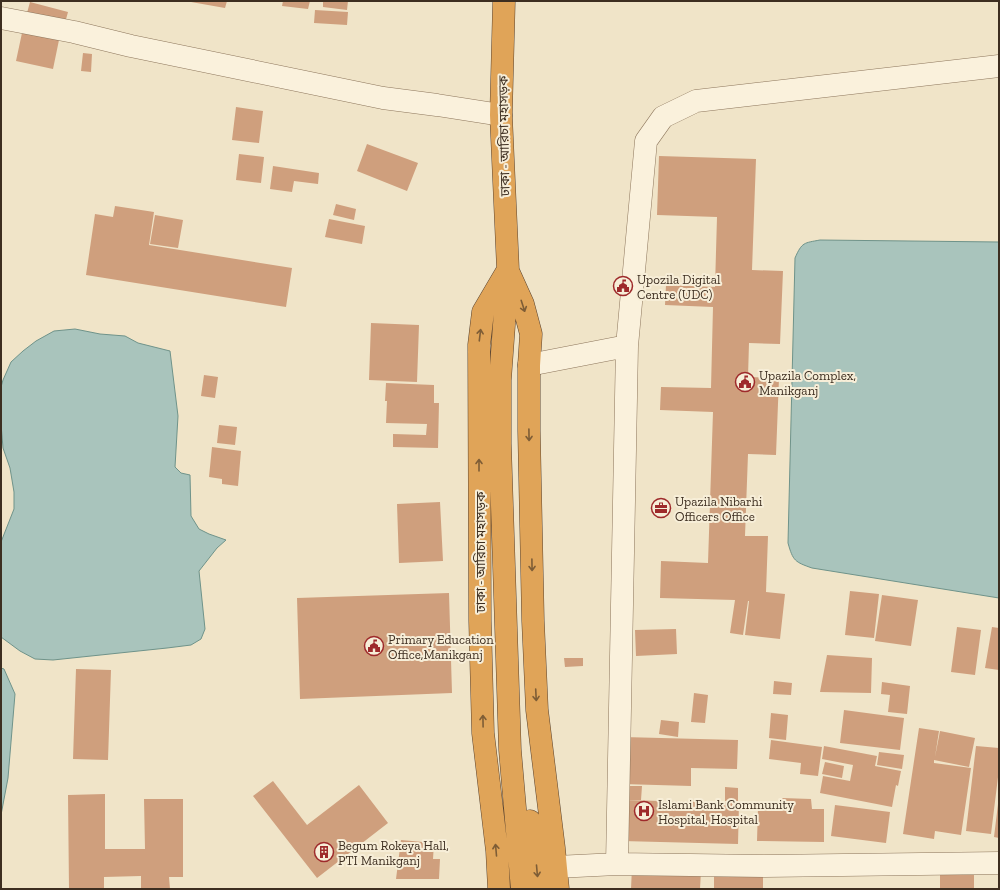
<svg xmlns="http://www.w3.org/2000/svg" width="1000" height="890" viewBox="0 0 1000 890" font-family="'Zilla Slab','Noto Sans Bengali',serif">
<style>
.water{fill:#a9c4bc;stroke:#6f938a}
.building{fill:#cf9f7d}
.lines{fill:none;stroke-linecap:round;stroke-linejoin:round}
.minor-casing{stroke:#8d765c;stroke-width:23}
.highway-casing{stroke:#5b4430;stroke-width:23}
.minor{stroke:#faf1dc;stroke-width:22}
.highway{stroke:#e0a458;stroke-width:22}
.oneway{stroke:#7e5d36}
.labels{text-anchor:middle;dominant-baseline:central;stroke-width:4;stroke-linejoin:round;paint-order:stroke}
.street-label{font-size:13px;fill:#3d2e20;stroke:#f7eed8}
.poi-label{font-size:13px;fill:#3d2e20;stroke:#f7eed8;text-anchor:start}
</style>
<rect width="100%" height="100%" fill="#f0e4c8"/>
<path class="water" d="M820,240L999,242V598L812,568C795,562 793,561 788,543L795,258C802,242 804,243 820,240Z
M75,329L100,334L125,336L138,343L170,351L178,416L175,467L181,473L190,475L191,516L199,529L209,534L226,540L217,548L199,571L205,629L201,639L191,645L167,648L53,660L35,659L20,651L1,637V542L14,509V492L10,468L3,448L1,424V387L3,380L11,362L23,351L36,341L54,331Z
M1,668L4,669L15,694L8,778L1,815Z"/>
<path class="building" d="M191,1H227L225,8L191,2Z
M283,1H310L308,9L282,6Z
M323,1H348L347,10L323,7Z
M30,2L68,12L65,23L27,13Z
M315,10L348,12L347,25L314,23Z
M22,33L59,40L53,69L16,61Z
M83,53L92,54L91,72L81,71Z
M236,107L263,111L259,143L232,140Z
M367,144L418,163L407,191L357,171Z
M239,154L264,157L261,183L236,180Z
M659,156L756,159L752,270L783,271L780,344L749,343L748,377L779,378L776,455L748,454L745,536H768L766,592L785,594L780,639L745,635L749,601H748L743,635L730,633L735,600L660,598L661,561L708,563L713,412L660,410L661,387L711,388L713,307L665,305L666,285L715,287L717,217L657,215Z
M273,166L319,173L318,184L294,181L292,192L270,189Z
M336,204L356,209L354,220L333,215Z
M115,206L154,212L149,245L292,268L286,307L86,275L95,214L113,217Z
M155,215L183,220L178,248L150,244Z
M329,219L365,226L362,244L325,237Z
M371,323L419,325L417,382L369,380Z
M204,375L218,377L215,398L201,396Z
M386,383L434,385V403H439L438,448L393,447V434L426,435L427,424L386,423L387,401H385Z
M219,425L237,427L235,445L217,443Z
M212,447L241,451L238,486L222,484V479L209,477Z
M440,502L443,561L399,563L397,504Z
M850,591L879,594L874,638L845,635Z
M449,593L452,693L300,699L297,598Z
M882,595L918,600L911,646L875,641Z
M957,627L981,630L975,675L951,672Z
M992,627L999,628V670L985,668Z
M676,629L677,654L636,656L635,630Z
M827,655L872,658L871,693L820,692Z
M564,658H583V666L565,667Z
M76,669L111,670L108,760L73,759Z
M774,681L792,683L791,695L773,694Z
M882,682L910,686L907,714L888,712L890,695L881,694Z
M694,693L708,695L705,723L691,722Z
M844,710L904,718L900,750L840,743Z
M771,713L788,715L786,740L769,738Z
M661,720L679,722L678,737L659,734Z
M919,728L939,731L935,757L940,731L975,738L969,767L934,760V763L971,768L961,835L935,831L934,839L903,834Z
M623,737L738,740L737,769L691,768V786L622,784Z
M771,740L822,747L818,776L800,774L801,763L769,759Z
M824,746L877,756L875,766L901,771L898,786L896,785L892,807L820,793L823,776L850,781L853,765L822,759Z
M976,746L999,748V769L991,834L966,831Z
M879,752L904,755L902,769L877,765Z
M825,762L844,766L842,778L822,774Z
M273,781L307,825L359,785L388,823L317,878L253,796Z
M623,786H642L641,800H623Z
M725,787L738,788V801H725Z
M105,794V849H145L144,799H183V877H169L170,889H141V876L104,877V889H69L68,795Z
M782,798L811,799L812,809H824V842L757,841L758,807L782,808Z
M623,800L739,803L738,844L622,841Z
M998,804H999V838L994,837Z
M835,805L890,812L886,843L831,836Z
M401,840L434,843L433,859H440L439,879H396Z
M632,867L701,871L700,889H631Z
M940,874L974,875V889H940Z
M714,875L763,877V889H714Z"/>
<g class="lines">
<g class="minor-casing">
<path id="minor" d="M1,18L74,32L131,46L383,98L437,105L501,115
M529,365L627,346
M617,864L627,346L646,141L663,117L696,101L999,66
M556,867L617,864L765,866L999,863"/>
</g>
<g class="highway-casing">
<path id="highway" d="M504,1L501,115L508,270L500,380V444L510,750L522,889
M509,273L523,304L531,334L529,365V431L533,621L537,710L554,848L558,889
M530,821L536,861L539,889
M499,889L497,851L483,733L480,621L479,345L483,312L506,273"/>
</g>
<use href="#minor" class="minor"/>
<use href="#highway" class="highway"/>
</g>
<defs><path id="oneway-shaft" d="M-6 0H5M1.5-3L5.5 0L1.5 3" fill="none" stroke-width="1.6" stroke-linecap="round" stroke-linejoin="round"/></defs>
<g class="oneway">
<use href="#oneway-shaft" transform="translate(523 306) rotate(72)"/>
<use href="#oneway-shaft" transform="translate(480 335) rotate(-83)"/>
<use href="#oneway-shaft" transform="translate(529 435) rotate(89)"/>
<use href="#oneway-shaft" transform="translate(479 465) rotate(-90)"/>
<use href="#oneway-shaft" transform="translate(532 565) rotate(89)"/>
<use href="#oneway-shaft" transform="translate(536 695) rotate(87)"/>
<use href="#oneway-shaft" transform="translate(483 721) rotate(-91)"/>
<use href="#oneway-shaft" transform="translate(496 850) rotate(-95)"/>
<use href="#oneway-shaft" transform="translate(537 871) rotate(85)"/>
</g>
<defs>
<g id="civic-ring" transform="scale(1)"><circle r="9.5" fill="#f7eed8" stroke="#9e2a2b" stroke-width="1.5"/><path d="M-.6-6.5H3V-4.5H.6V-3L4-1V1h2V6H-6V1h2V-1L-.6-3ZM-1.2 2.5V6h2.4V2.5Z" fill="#9e2a2b"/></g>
<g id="office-ring" transform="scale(1)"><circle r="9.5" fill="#f7eed8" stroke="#9e2a2b" stroke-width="1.5"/><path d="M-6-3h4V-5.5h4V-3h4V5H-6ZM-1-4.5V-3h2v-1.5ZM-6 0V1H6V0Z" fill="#9e2a2b"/></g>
<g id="hospital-ring" transform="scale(1)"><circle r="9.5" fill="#f7eed8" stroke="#9e2a2b" stroke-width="1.5"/><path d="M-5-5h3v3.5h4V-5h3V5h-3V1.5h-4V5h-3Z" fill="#9e2a2b"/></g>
<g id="building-ring" transform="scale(1)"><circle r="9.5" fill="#f7eed8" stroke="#9e2a2b" stroke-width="1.5"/><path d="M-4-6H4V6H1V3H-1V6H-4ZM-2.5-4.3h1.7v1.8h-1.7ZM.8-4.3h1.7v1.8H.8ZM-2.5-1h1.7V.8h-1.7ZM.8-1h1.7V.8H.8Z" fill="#9e2a2b"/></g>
</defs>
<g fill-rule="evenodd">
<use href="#civic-ring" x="623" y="286"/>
<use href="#civic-ring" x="745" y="382"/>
<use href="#office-ring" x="661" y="508"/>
<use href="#civic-ring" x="374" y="646"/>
<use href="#hospital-ring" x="644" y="811"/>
<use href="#building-ring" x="324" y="852"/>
</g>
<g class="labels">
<g class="street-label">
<text transform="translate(504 136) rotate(-91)">ঢাকা - আরিচা মহাসড়ক</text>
<text transform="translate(480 552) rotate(-90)">ঢাকা - আরিচা মহাসড়ক</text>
</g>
<g class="poi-label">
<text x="637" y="279">Upozila Digital<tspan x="637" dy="15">Centre (UDC)</tspan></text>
<text x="759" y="375">Upazila Complex,<tspan x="759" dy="15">Manikganj</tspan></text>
<text x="675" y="501">Upazila Nibarhi<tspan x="675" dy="15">Officers Office</tspan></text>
<text x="388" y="639">Primary Education<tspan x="388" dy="15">Office,Manikganj</tspan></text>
<text x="658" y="804">Islami Bank Community<tspan x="658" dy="15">Hospital, Hospital</tspan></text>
<text x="338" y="845">Begum Rokeya Hall,<tspan x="338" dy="15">PTI Manikganj</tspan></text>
</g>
</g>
<rect width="1000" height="890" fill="none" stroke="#3d2e20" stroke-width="4"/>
</svg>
